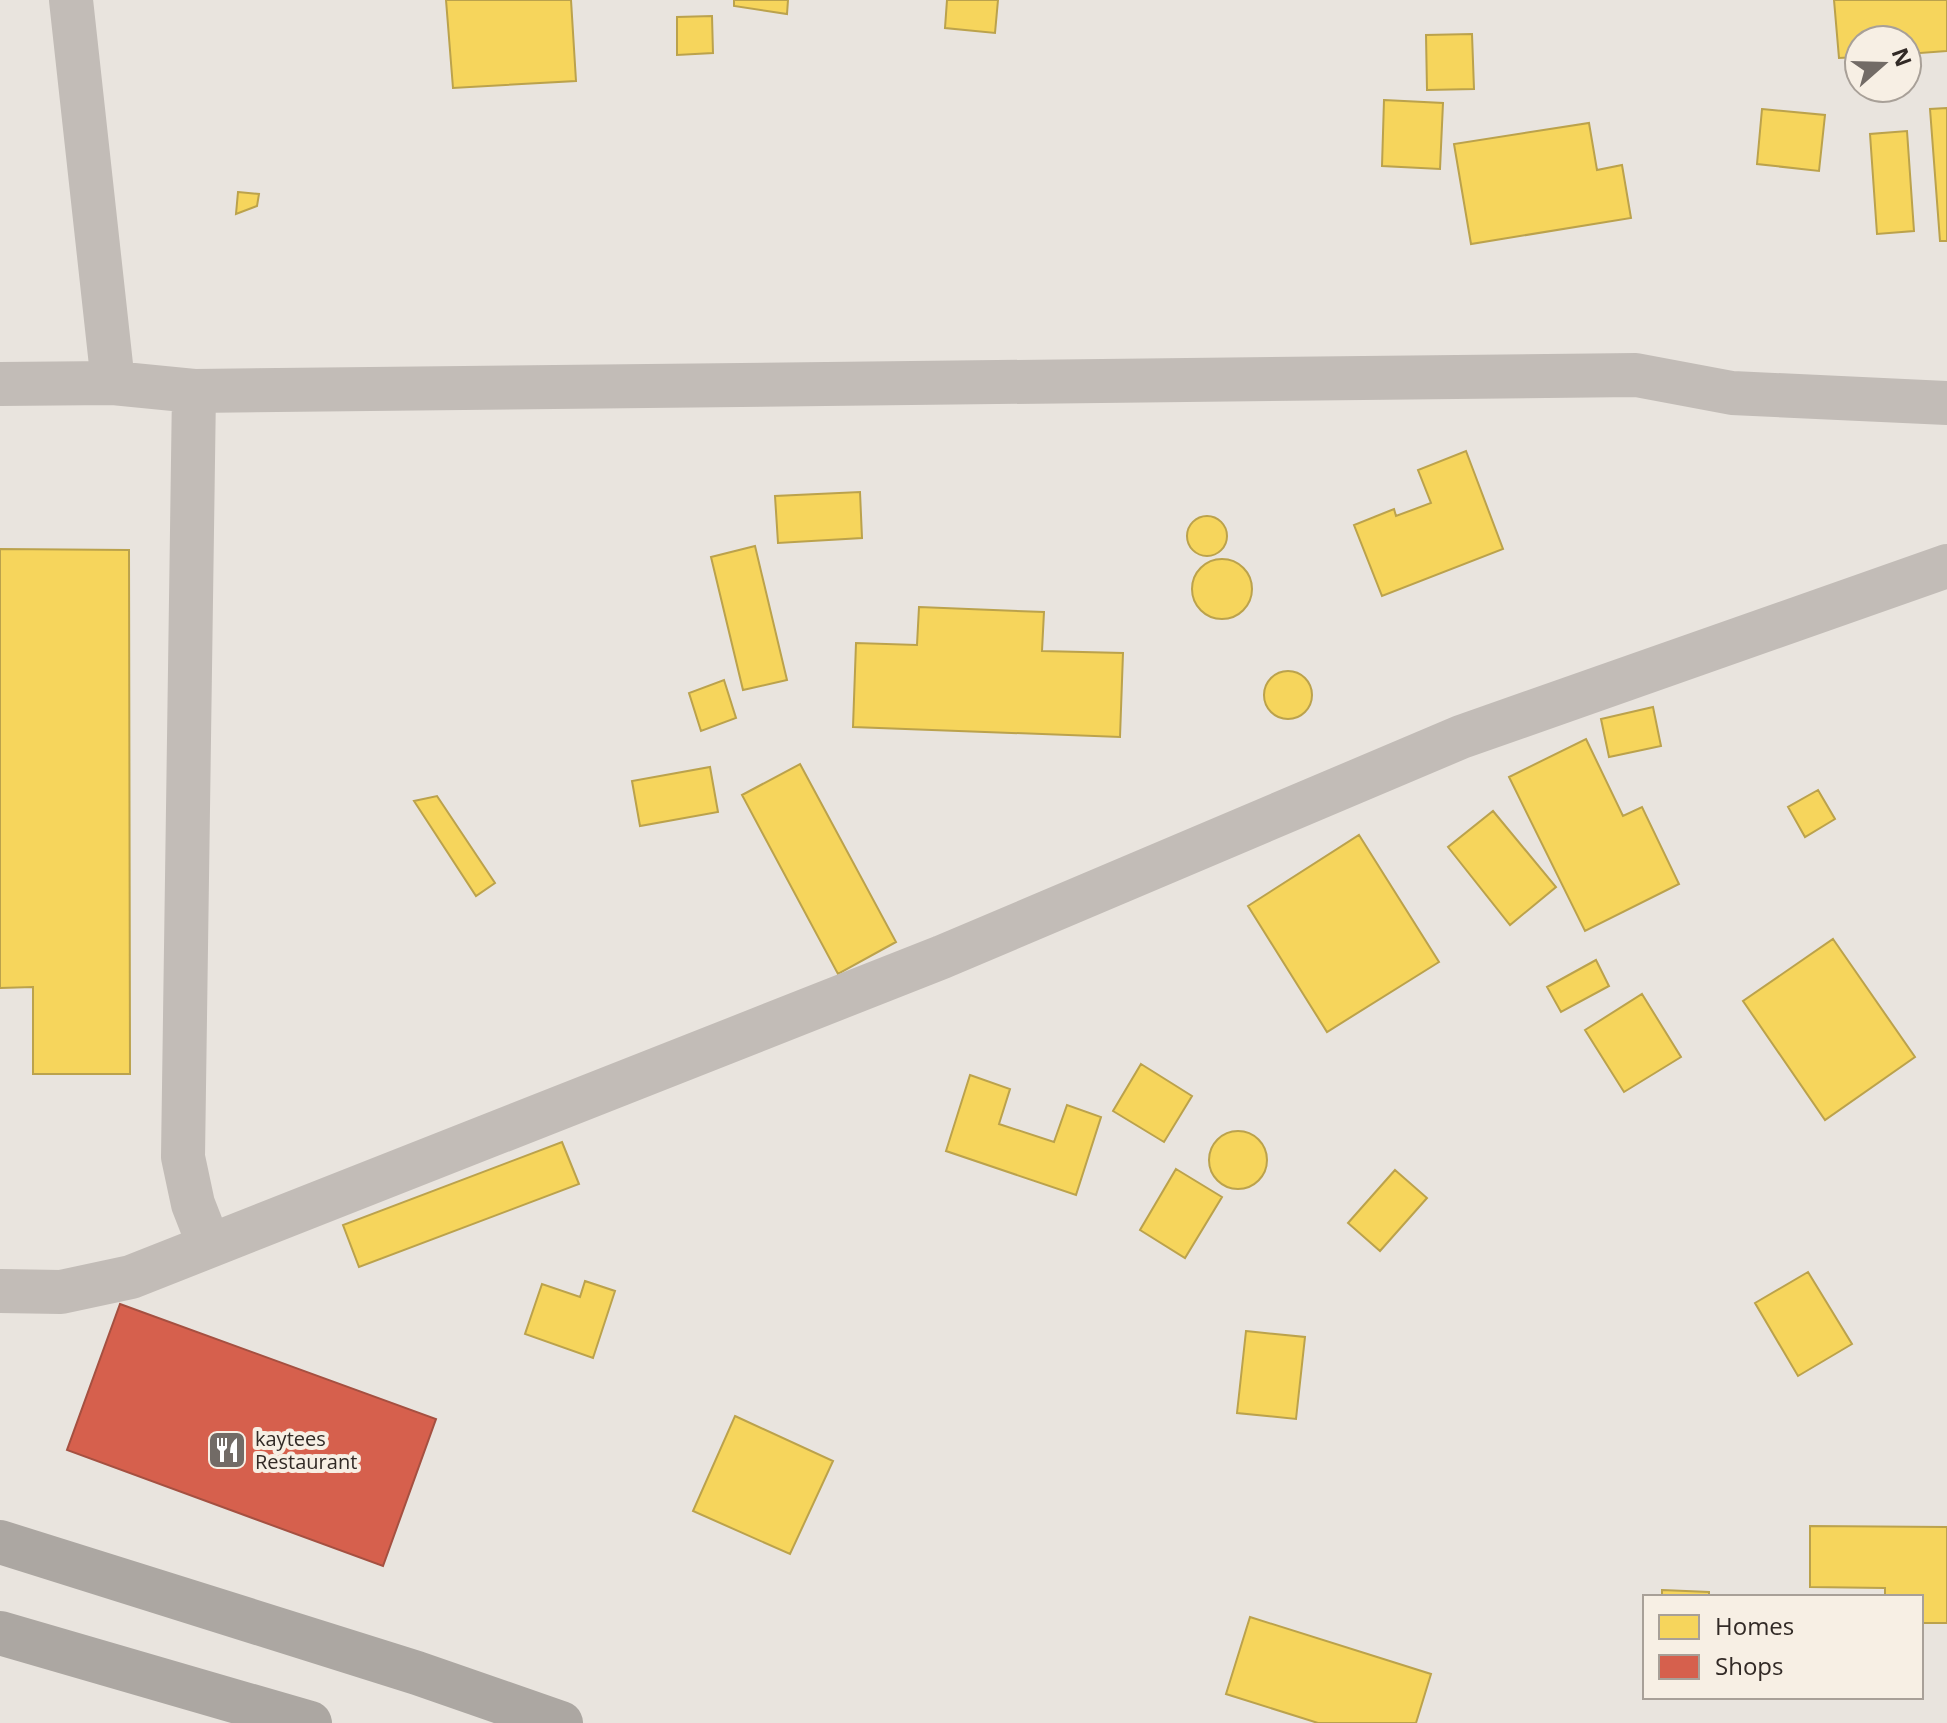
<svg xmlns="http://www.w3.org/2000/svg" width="1947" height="1723" viewBox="0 0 1947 1723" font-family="'Open Sans',sans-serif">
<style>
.homes{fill:#f6d55c;stroke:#bba24c;stroke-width:2}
.shops{fill:#d6604d;stroke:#a55041;stroke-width:2}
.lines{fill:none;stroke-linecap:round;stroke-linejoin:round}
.minor{stroke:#c2bcb7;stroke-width:44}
.trunk{stroke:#aca7a2;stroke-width:44}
.labels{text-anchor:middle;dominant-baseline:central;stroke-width:8;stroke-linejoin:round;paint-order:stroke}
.poi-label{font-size:20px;fill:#322a26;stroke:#f7efe4;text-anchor:start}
</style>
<rect width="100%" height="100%" fill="#e9e4de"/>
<path class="homes" d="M446,0H571L576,81L453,88Z
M734,0H788L787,14L734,6Z
M947,0H998L995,33L945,28Z
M1834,0H1947V51L1907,54V40H1859V57L1839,58Z
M712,16L713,53L677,55V17Z
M1472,34L1474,89L1427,90L1426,35Z
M1384,100L1443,103L1440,169L1382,166Z
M1947,108V241H1940L1930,109Z
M1762,109L1825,115L1819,171L1757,164Z
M1589,123L1597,170L1622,165L1631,218L1471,244L1454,144Z
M1907,131L1914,231L1877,234L1870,134Z
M238,192L259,194L257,206L236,214Z
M1466,451L1503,549L1382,596L1354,525L1394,509L1396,516L1431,503L1418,470Z
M860,492L862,538L778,543L775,496Z
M1187 536a20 20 0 1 1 40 0a20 20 0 1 1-40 0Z
M755,546L787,680L743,690L711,557Z
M0,549L129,550L130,1074H33V987L0,988Z
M1192 589a30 30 0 1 1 60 0a30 30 0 1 1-60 0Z
M919,607L1044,612L1042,651L1123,653L1120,737L853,727L856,643L917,645Z
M1264 695a24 24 0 1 1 48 0a24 24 0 1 1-48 0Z
M724,680L736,718L701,731L689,693Z
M1653,707L1661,746L1609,757L1601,719Z
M1586,739L1623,816L1642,807L1679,884L1585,931L1509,777Z
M800,764L896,942L838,974L742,795Z
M710,767L718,812L640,826L632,781Z
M1818,790L1835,819L1805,837L1788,807Z
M437,796L495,883L476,896L414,801Z
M1493,811L1556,887L1510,925L1448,847Z
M1359,835L1439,962L1327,1032L1248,906Z
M1833,939L1915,1057L1825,1120L1743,1001Z
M1596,960L1609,986L1561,1012L1547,987Z
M1642,994L1681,1057L1624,1092L1585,1030Z
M1141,1064L1192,1096L1164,1142L1113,1111Z
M970,1075L1010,1089L999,1124L1054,1142L1067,1105L1101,1117L1076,1195L946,1151Z
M1209 1160a29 29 0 1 1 58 0a29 29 0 1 1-58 0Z
M562,1142L579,1184L359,1267L343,1225Z
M1176,1169L1222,1197L1185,1258L1140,1230Z
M1395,1170L1427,1198L1380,1251L1348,1223Z
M1808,1272L1852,1344L1798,1376L1755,1303Z
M585,1281L615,1291L593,1358L525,1334L542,1284L580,1297Z
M1246,1331L1305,1337L1296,1419L1237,1413Z
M735,1416L833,1461L790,1554L693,1511Z
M1810,1526L1947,1527V1623H1921V1597H1885V1588L1810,1587Z
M1662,1590L1709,1592V1597H1662Z
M1250,1617L1431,1674L1416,1723H1318L1226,1694Z"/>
<path class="shops" d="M120,1304L436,1419L383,1566L67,1450Z"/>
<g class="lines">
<path class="minor" d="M71,0L113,383
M0,384L113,383L194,391L1636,375L1732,393L1947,403
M194,391L183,1157L193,1204L209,1245
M0,1291L61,1292L131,1277L942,957L1461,737L1947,566"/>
<path class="trunk" d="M0,1542L417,1673L561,1723
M0,1633L310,1723"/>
</g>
<defs>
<g id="restaurant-square" transform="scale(2)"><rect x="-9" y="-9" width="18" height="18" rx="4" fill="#726b66" stroke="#f7efe4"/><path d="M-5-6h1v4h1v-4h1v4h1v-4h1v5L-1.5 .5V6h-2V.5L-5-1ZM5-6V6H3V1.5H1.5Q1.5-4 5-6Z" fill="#fff"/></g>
</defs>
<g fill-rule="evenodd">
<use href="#restaurant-square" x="227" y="1450"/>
</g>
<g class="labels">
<g class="poi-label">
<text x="255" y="1438">kaytees<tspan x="255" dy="23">Restaurant</tspan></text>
</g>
</g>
<rect x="1643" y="1595" width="280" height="104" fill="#f7efe4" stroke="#a8a098" stroke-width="2"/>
<rect x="1659" y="1615" width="40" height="24" fill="#f6d55c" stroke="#a8a098" stroke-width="2"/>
<text x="1715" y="1635" font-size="24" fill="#322a26">Homes</text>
<rect x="1659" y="1655" width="40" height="24" fill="#d6604d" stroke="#a8a098" stroke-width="2"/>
<text x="1715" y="1675" font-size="24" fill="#322a26">Shops</text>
<g transform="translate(1883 64) rotate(70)"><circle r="38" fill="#f7efe4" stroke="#a8a098" stroke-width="2"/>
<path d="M0-6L14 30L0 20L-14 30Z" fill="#726b66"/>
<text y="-12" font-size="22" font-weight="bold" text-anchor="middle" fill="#322a26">N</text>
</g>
</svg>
